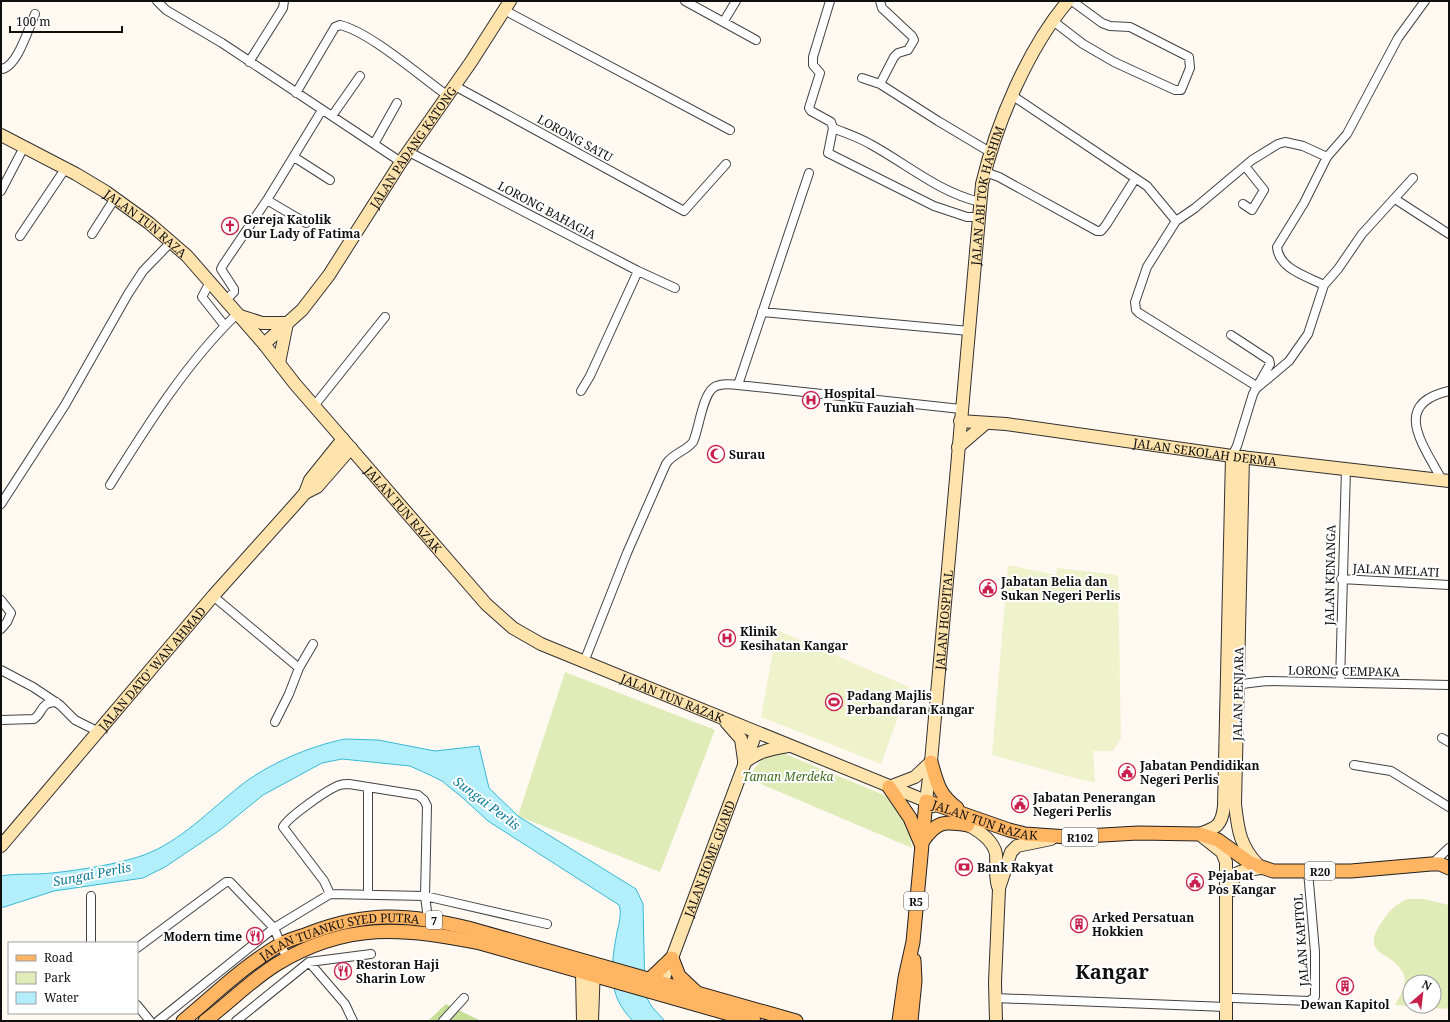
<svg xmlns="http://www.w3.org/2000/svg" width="1450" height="1022" viewBox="0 0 1450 1022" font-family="'Noto Serif',serif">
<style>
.green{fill:#dfecb8;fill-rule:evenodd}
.forest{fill:#c7de97}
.pitch{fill:#eef3cb}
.water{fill:#b3effa;stroke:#36b9d5}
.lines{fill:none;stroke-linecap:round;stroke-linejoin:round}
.street-casing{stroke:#424242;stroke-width:10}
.secondary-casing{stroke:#313131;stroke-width:14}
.primary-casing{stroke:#202020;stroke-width:15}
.street{stroke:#fff;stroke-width:8}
.secondary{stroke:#ffe3ad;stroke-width:12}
.primary{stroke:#ffb562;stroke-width:13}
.labels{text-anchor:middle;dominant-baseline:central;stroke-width:4;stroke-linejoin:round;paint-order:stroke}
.shield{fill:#fff;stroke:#575757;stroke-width:1}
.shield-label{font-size:11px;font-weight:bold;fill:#0f0f0f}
.street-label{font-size:12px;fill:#0f0f0f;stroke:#fff}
.poi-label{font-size:12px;font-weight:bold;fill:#0f0f0f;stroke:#fff;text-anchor:start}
.park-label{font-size:12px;font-style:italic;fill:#3e6c1b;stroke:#fff}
.water-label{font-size:13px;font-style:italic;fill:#107d9a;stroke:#fff}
.town-label{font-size:20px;font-weight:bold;fill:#0f0f0f;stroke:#fff}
</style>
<rect width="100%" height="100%" fill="#fff9f2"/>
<path class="green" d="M565,672L715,730L660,872L518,816Z
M775,752L783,753L884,795C902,808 909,827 912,848L749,779C755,765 761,759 775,752Z
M1408,899H1423L1449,905V1009L1395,1005C1400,996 1409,984 1403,973C1393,951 1359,956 1381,923C1389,911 1395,904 1408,899ZM1410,982H1434V1006H1410Z"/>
<path class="forest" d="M446,1004L477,1019L480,1021H428Z"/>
<path class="pitch" d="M1008,565L1056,575L1057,568L1118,575L1121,738L1113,751H1093L1095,782L1082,780L992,755Z
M777,630L909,687L881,764L761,717Z"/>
<path class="water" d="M345,739L378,740L435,751L479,746L489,788L518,816L636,889L643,904L645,995L652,1007L665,1021H633C606,994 611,967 617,932C619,924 622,913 619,905L488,821L464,799L442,781L432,776L410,766L342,759L322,763L263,795L220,830L165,867L143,878L54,891L1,908V876C18,873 35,875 52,873C80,870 119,864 144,855C181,841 210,810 240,786C268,764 310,746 345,739Z"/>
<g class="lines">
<g class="street-casing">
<path id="street" d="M157,1L166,10L222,43L401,162
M685,1L756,40
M830,1L813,57V65L820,73L809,108L811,111L831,122L833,128L828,153L934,206L967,217H978
M504,10L730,130
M724,21L736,1
M1053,21L1083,44L1114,62L1175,90H1181L1190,68L1189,57L1130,27L1110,26L1102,23L1072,1
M249,62L283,8L284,1
M1,69C17,68 29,27 35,14
M862,78L880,84L938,121L990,152
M880,84L894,57L898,53L908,50L914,40L912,36L882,8L880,1
M455,86L684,211L726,164
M296,93L335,27L340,25C370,32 421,77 448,96
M1013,96L1147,186L1176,221
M332,116L360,76
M833,128C845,133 858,137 870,144C907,164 938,192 980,202
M374,144L397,103
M409,152L638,271L675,288
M294,157L330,180
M985,172L999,177L1097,231H1101L1106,225L1135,179
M1,191L24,147
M1395,199L1449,234
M267,200L306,223
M1243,204L1252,210L1264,190L1245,166
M92,234L115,198
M20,236L65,169
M210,282L202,297L225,326
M1324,285C1306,276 1279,269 1277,247L1304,203L1327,157L1347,134L1398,38L1425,1
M226,300L234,292V289L221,269L223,265L267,200L322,110
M762,312L969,331
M1231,335L1269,360L1270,364L1253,394L1237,446L1232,456
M738,385L809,173
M1258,387L1139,313L1136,310L1135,302L1147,267L1176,221L1195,208L1252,160L1278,144L1285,142L1303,146L1327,157
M1258,387L1289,361L1308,334L1324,285L1338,269L1362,234L1413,178
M581,391L590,376L638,271
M314,406L385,317
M1442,480C1424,446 1390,404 1449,391
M110,485C147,426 186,363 237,314
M1,504L65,405L128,294L143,271L171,242
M1341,579L1449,585
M213,596L299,668L289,694L275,722
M1,600L11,613L7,622L1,629
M584,662L627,553L666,464C673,453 685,452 693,442C699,429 702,397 713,388C719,383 730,384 738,385L961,409
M299,668L313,644
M1,670L33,687L60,705L75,720L97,731
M1340,682L1346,469
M1234,685L1266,681L1449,685
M1,720L34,719C44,712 39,703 56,702
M1442,738L1449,742
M1354,765L1391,771L1449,807
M1432,864L1449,848
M330,894L324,881L283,827C287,818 329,788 340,785C343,784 347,784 349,784L418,795L424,800L427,806L425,896L428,919
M368,894V787
M91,943V896
M137,948L226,882H230L274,928L287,959
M309,962L345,1004L353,1021
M995,998L1226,1007
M1234,998L1309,1001L1315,997V952L1308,871
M137,1005L150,1021
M158,1021L274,928L330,894L425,896L547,924
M236,1021L309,962L371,954
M443,1021L464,998"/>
</g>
<g class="secondary-casing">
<g id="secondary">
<path id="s1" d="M1,135L76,174L106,192L149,223L187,256L264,344L295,384L486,604L513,628L541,644L926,801L933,806"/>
<path d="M240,316L262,323H287"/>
<path id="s2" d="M264,344L302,310L329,275L401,162L471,62L510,1"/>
<path d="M279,363L287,323"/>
<path id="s3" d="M960,421L1006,424L1232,456L1449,481"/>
<path d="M958,447L986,423"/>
<path d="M1243,457L1235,804C1238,831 1240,846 1259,866"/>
<path d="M305,493L317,487L351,448"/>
<path d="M726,722L741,739L744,760"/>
<path d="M744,763C758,751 771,749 788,746"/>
<path d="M889,787L915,777L931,762"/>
<path id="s4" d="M926,801L931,762L982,184C996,124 1028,48 1068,1"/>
<path d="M960,821C973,827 993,838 996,854C997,866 994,878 999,889L995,982L996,1021"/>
<path d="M1199,834C1216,828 1222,826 1224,806L1232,456"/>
<path d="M1203,837L1222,852L1226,862V1021"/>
<path id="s5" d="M1,846L213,596L299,500L305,493L310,480L343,439"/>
<path d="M999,888L1011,852L1017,846L1051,839"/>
<path d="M1232,890C1232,868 1243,871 1261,868"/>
<path id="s6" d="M658,992L672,958L756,733"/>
<path d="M583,1021L582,973L585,962"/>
<path d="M592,1021L594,966"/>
</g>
</g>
<g class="primary-casing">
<g id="primary">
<path d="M931,762C937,783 939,795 957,808"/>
<path d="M889,787L910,818L921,844"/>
<path d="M922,842C937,821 943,821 968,825"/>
<path d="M649,980L672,958L679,976L696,992"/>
<path id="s7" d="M183,1021C214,995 246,964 281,944C290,939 300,937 310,933C367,911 409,914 468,928L796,1021"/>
<path d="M205,1021C229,1003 251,980 277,964C346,922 404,927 480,943L754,1021"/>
<path id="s8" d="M899,1021L905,978L913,942L926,801L1009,830L1025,834L1068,837L1138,833L1199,834L1218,840L1250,863L1273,871H1351L1431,864H1440L1449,868"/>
<path d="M911,1021L915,981L914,960"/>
</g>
</g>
<use href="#street" class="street"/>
<use href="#secondary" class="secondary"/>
<use href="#primary" class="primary"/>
</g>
<defs>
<g id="church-ring" transform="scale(0.9)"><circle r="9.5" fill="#fff" stroke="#c81f4d" stroke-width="1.5"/><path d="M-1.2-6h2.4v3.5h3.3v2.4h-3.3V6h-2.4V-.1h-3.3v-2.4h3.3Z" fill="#c81f4d"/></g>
<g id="hospital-ring" transform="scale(0.9)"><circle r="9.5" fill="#fff" stroke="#c81f4d" stroke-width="1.5"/><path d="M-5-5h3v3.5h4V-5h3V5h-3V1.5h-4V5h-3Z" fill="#c81f4d"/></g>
<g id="mosque-ring" transform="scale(0.9)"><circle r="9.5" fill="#fff" stroke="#c81f4d" stroke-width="1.5"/><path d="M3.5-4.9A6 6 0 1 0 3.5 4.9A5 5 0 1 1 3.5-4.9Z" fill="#c81f4d"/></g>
<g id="civic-ring" transform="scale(0.9)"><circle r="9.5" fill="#fff" stroke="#c81f4d" stroke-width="1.5"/><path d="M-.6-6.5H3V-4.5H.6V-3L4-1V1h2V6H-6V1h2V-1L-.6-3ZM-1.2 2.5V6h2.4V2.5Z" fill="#c81f4d"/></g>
<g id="stadium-ring" transform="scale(0.9)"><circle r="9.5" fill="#fff" stroke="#c81f4d" stroke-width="1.5"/><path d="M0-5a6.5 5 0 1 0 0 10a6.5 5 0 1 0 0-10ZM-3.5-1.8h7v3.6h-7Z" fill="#c81f4d"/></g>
<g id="bank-ring" transform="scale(0.9)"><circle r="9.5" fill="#fff" stroke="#c81f4d" stroke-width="1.5"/><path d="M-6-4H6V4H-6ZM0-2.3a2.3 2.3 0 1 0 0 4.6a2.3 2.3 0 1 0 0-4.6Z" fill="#c81f4d"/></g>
<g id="building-ring" transform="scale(0.9)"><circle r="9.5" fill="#fff" stroke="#c81f4d" stroke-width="1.5"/><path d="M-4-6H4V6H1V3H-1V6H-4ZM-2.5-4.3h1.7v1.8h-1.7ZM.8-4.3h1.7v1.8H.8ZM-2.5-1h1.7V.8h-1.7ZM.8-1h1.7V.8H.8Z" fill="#c81f4d"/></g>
<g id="restaurant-ring" transform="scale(0.9)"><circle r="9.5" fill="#fff" stroke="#c81f4d" stroke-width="1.5"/><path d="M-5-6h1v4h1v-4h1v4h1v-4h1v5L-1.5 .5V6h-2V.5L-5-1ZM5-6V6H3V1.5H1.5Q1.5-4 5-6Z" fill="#c81f4d"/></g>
</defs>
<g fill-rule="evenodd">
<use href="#church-ring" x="230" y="226"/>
<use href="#hospital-ring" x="811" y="400"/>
<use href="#mosque-ring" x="716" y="454"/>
<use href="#civic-ring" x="988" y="588"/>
<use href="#hospital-ring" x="727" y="638"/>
<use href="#stadium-ring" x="834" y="702"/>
<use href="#civic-ring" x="1127" y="772"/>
<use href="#civic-ring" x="1020" y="804"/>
<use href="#bank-ring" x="964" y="867"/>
<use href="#civic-ring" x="1195" y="882"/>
<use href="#building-ring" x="1079" y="924"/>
<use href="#restaurant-ring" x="255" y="936"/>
<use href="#restaurant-ring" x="343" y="971"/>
<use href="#building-ring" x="1345" y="986"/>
</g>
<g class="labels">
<g class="shield">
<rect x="1062" y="828" width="36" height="18" rx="3"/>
<rect x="1305" y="862" width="30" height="18" rx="3"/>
<rect x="904" y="892" width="24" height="18" rx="3"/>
<rect x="426" y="911" width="16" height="18" rx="3"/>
</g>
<g class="shield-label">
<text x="1080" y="837">R102</text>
<text x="1320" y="871">R20</text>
<text x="916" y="901">R5</text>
<text x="434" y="920">7</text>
</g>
<g class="street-label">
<text transform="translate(575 138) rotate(29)">LORONG SATU</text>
<text stroke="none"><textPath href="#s2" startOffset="248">JALAN PADANG KATONG</textPath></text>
<text stroke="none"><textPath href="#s4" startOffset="609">JALAN ABI TOK HASHIM</textPath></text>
<text transform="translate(547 210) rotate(28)">LORONG BAHAGIA</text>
<text stroke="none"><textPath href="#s1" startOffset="170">JALAN TUN RAZA</textPath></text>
<text stroke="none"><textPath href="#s3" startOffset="247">JALAN SEKOLAH DERMA</textPath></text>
<text stroke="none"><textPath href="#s1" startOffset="556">JALAN TUN RAZAK</textPath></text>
<text transform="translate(1396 570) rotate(3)">JALAN MELATI</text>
<text transform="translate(1330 575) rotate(-89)">JALAN KENANGA</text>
<text stroke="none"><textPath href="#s4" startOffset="182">JALAN HOSPITAL</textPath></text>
<text stroke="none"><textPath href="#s5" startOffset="233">JALAN DATO' WAN AHMAD</textPath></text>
<text transform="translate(1344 671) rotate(1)">LORONG CEMPAKA</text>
<text transform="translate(1238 694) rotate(-89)">JALAN PENJARA</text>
<text stroke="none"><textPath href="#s1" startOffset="892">JALAN TUN RAZAK</textPath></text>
<text stroke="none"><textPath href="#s8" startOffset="284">JALAN TUN RAZAK</textPath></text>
<text stroke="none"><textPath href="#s6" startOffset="143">JALAN HOME GUARD</textPath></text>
<text stroke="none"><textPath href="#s7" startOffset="184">JALAN TUANKU SYED PUTRA</textPath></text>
<text transform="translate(1301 940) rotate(-94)">JALAN KAPITOL</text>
</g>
<g class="poi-label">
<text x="243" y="219">Gereja Katolik<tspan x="243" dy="14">Our Lady of Fatima</tspan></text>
<text x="824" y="393">Hospital<tspan x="824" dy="14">Tunku Fauziah</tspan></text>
<text x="729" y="454">Surau</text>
<text x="1001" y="581">Jabatan Belia dan<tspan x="1001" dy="14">Sukan Negeri Perlis</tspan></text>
<text x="740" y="631">Klinik<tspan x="740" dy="14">Kesihatan Kangar</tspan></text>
<text x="847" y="695">Padang Majlis<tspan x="847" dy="14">Perbandaran Kangar</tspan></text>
<text x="1140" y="765">Jabatan Pendidikan<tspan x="1140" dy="14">Negeri Perlis</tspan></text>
<text x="1033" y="797">Jabatan Penerangan<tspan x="1033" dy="14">Negeri Perlis</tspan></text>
<text x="977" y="867">Bank Rakyat</text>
<text x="1208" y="875">Pejabat<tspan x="1208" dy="14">Pos Kangar</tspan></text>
<text x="1092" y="917">Arked Persatuan<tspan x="1092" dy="14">Hokkien</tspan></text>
<text x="242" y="936" text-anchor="end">Modern time</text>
<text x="356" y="964">Restoran Haji<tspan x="356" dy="14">Sharin Low</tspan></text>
<text x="1345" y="1004" text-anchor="middle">Dewan Kapitol</text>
</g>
<g class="park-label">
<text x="788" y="776">Taman Merdeka</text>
</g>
<g class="water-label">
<text transform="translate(487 803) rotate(37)">Sungai Perlis</text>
<text transform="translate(92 874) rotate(-11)">Sungai Perlis</text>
</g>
<g class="town-label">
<text x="1112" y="971">Kangar</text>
</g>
</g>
<rect width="1450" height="1022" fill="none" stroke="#0f0f0f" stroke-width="4"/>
<rect x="8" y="942" width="130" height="72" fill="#ffffff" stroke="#9f9f9f"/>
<rect x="16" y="955" width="20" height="6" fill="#ffb562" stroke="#9f9f9f"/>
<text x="44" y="962" font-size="12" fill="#0f0f0f">Road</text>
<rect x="16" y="972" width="20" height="12" fill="#dfecb8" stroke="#9f9f9f"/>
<text x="44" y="982" font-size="12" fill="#0f0f0f">Park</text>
<rect x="16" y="992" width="20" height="12" fill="#b3effa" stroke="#9f9f9f"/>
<text x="44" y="1002" font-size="12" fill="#0f0f0f">Water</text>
<g transform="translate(1422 994) rotate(28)"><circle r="19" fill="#ffffff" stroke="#9f9f9f"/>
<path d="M0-3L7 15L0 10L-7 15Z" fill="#c81f4d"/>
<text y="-6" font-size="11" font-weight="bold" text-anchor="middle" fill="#0f0f0f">N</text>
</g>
<path d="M10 26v6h112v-6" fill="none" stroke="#0f0f0f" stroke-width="2"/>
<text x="16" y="26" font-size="12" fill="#0f0f0f" stroke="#ffffff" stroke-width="3" paint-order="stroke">100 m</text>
</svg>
